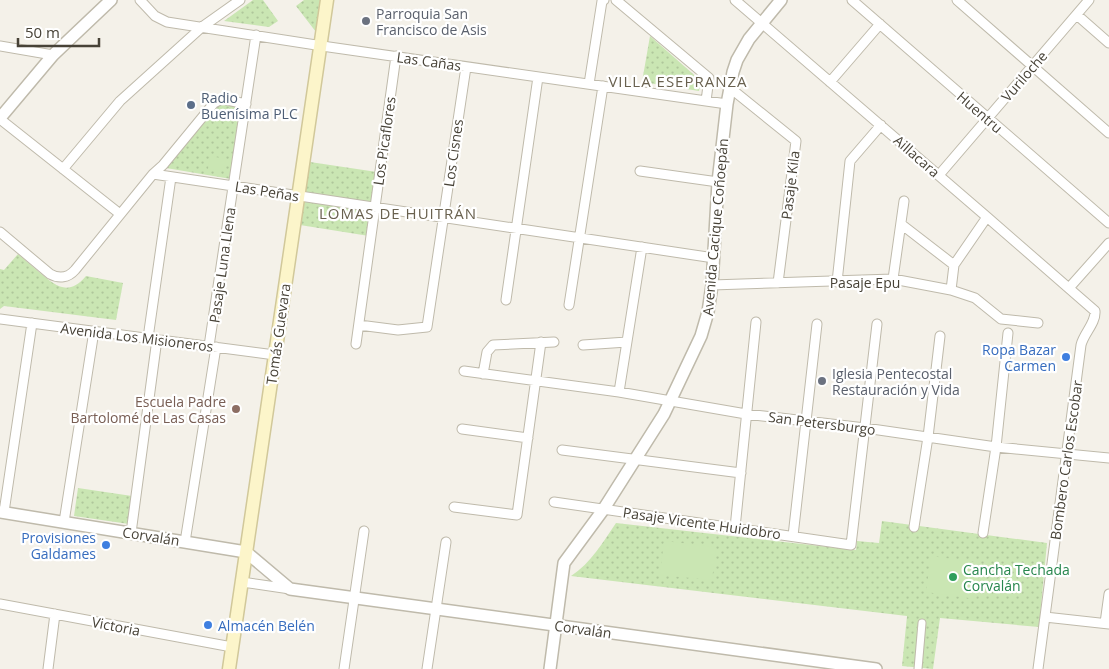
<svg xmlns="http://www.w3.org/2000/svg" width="1109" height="669" viewBox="0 0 1109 669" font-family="'Open Sans',sans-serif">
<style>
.grass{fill:url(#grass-dots)}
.garden{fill:#cae6b3}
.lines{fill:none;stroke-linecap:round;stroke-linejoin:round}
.pedestrian-casing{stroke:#bfbaab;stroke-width:9}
.minor-casing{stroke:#bfbaab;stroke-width:11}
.tertiary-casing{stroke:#bfbaab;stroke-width:14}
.secondary-casing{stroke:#d1c89a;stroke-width:15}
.pedestrian{stroke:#fff;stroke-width:7}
.minor{stroke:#fff;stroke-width:9}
.tertiary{stroke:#fff;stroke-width:11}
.secondary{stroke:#fcf5ca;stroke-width:12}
.worship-dot{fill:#6b7280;stroke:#fff;stroke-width:2}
.service-dot{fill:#5c6f8a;stroke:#fff;stroke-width:2}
.shop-dot{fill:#3f7fe0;stroke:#fff;stroke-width:2}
.education-dot{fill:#8d6e63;stroke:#fff;stroke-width:2}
.leisure-dot{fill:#2e9e5b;stroke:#fff;stroke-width:2}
.labels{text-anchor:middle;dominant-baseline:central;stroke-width:4.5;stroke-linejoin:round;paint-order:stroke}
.worship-label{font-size:14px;fill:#5b616d;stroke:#fff;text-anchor:start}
.street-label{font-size:14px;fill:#474237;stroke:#fff}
.service-label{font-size:14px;fill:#4e5e75;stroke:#fff;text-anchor:start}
.shop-label{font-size:14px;fill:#366cbe;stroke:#fff;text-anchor:end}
.education-label{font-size:14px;fill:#785e54;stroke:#fff;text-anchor:end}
.leisure-label{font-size:14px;fill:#27864d;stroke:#fff;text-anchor:start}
.neighbourhood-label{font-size:15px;letter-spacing:1px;fill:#69614f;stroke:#fff}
</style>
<defs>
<pattern id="grass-dots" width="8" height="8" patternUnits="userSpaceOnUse" patternTransform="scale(1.25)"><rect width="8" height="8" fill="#cae6b3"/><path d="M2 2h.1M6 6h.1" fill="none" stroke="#afc69b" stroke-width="1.8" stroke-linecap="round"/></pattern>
</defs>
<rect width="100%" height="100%" fill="#f4f1e9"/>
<path class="grass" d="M253,0H263L278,21L269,27L224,21Z
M304,0H320L316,32L296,6Z
M650,36L701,81L699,91L642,82Z
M220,103L241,107L231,179L166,168Z
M310,162L377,172L373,203L305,193Z
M303,199L372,208L369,236L300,225Z
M18,254C25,260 32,266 39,272C56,286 68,297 86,276L123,283L116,320L4,306L0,309V269L4,270Z
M78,488L132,496L129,524L74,516Z
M882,521L1047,543L1039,627L940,618L933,669L902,666L907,616L571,576C591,563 603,542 616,523L856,550L857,541L879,543Z"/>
<path class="garden" d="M210,156L226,159L224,171L208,169Z
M664,541L716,547L712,580L660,575Z
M931,556L980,563L976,599L926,592Z"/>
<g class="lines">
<g class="pedestrian-casing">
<path id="pedestrian" d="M918,669L922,623"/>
</g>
<g class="minor-casing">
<path id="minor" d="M140,0L155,16L167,22L329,47L727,104
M616,0L709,78L706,101
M735,0L987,217L1095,311C1096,323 1084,333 1081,345L1038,669
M852,0L1109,223
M957,0L1109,133
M1077,15L1109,43
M0,46L53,55
M830,82L880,24
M589,84L602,1L604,0
M729,87L796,141L778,283
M0,119L120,214
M63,169L120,101L202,27L240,0
M640,171L718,182
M153,174L714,258
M939,175L1089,0
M901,224L954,265
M0,232L50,274C59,279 68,278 75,270L153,174L163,165L214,103L222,99L246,104
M893,279L904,201
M837,282L850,161L881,125
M712,285L893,279L951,290L975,298L1001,319L1038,323
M1069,288L1109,243
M951,290L954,265L987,217
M506,300L538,77
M569,305L603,86
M0,319L275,355
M359,325L398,330L427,327L466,67
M148,338L171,177
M356,344L396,56
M583,345L627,342
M209,346L256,35
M464,371L619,392L746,414L865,428L996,447L1109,458
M483,374L487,352L493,345L554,342
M619,392L642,247
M462,429L528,438
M562,450L741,473
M554,502L851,545L877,324
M454,507L517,515L541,342
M4,512L32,323
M64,522L94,331
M914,527L928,437L940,336
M735,528L756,322
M131,533L157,339
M983,533L996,447L1008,333
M793,536L817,324
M185,542L216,347
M242,582L290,589
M0,604L232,647
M1045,617L1109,624
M1105,623L1109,594
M48,669L55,614
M344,669L364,531
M427,669L446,542"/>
</g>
<g class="tertiary-casing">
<path id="tertiary" d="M0,118L53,55L111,0
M0,512L246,552L290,589L876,669
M550,669L564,563L603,510L664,414L701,336L708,312L712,285L718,182L727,104L733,72L737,60L749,39L781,0"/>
</g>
<g class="secondary-casing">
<path id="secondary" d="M229,669L327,0"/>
</g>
<use href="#pedestrian" class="pedestrian"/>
<use href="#minor" class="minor"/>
<use href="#tertiary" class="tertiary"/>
<use href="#secondary" class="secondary"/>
</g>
<g class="worship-dot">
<circle cx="366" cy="21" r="5"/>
<circle cx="822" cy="381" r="5"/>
</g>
<circle class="service-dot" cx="191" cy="105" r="5"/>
<g class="shop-dot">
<circle cx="1066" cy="357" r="5"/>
<circle cx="106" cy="545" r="5"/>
<circle cx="208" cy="625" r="5"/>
</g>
<circle class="education-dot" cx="236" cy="409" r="5"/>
<circle class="leisure-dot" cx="953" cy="577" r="5"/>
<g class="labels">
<g class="worship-label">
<text x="376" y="13">Parroquia San<tspan x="376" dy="16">Francisco de Asis</tspan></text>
<text x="832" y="373">Iglesia Pentecostal<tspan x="832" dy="16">Restauración y Vida</tspan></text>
</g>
<g class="street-label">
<text transform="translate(429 61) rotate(8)">Las Cañas</text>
<text transform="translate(1024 76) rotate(-49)">Vuriloche</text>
<text transform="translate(980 112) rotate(41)">Huentru</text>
<text transform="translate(384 141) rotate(-82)">Los Picaflores</text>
<text transform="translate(453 153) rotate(-82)">Los Cisnes</text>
<text transform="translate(917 156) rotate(41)">Aillacara</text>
<text transform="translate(790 185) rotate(-83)">Pasaje Kila</text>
<text transform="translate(267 191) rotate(9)">Las Peñas</text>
<text transform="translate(715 227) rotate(-85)">Avenida Cacique Coñoepán</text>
<text transform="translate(222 265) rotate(-82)">Pasaje Luna Llena</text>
<text x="865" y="282">Pasaje Epu</text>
<text transform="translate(278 334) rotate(-82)">Tomás Guevara</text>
<text transform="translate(137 337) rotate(7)">Avenida Los Misioneros</text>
<text transform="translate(822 423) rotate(7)">San Petersburgo</text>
<text transform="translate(1066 460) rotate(-82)">Bombero Carlos Escobar</text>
<text transform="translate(702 523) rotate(8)">Pasaje Vicente Huidobro</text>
<text transform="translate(151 536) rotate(9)">Corvalán</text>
<text transform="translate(116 626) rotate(11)">Victoria</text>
<text transform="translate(583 629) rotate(8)">Corvalán</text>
</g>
<g class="service-label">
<text x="201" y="97">Radio<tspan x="201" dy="16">Buenísima PLC</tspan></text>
</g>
<g class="shop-label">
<text x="1056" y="349">Ropa Bazar<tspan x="1056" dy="16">Carmen</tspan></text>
<text x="96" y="537">Provisiones<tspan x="96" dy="16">Galdames</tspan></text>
<text x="218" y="625" text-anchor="start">Almacén Belén</text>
</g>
<g class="education-label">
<text x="226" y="401">Escuela Padre<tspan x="226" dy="16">Bartolomé de Las Casas</tspan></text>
</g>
<g class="leisure-label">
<text x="963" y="569">Cancha Techada<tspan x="963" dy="16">Corvalán</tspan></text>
</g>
<g class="neighbourhood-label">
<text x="678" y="81">VILLA ESEPRANZA</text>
<text x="398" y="213">LOMAS DE HUITRÁN</text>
</g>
</g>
<path d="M18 38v8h81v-8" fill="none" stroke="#474237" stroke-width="2.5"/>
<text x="25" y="38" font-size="15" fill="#474237" stroke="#ffffff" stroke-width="4" paint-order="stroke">50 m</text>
</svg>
